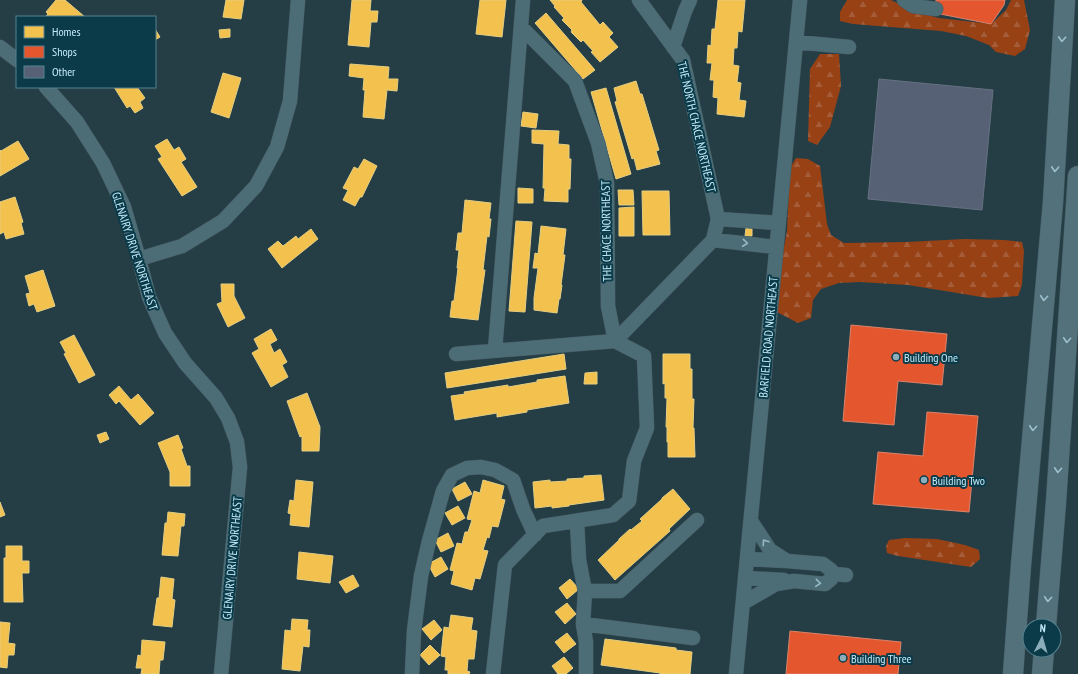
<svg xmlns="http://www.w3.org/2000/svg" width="1078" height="674" viewBox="0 0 1078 674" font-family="'PT Sans Narrow',sans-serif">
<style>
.forest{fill:url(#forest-firs)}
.homes{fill:#f2c14e;stroke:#e4ce82}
.shops{fill:#e4572e;stroke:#da836b}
.building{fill:#566176;stroke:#657181}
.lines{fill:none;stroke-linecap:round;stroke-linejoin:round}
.minor-casing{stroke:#475c64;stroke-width:15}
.highway-casing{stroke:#475c64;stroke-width:21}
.minor{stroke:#4d6d76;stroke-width:14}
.highway{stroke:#52717b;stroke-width:20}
.oneway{stroke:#9cc0ce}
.oneway2{stroke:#94b9c5}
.poi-dot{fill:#8caebb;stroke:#0b3a48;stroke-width:1.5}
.labels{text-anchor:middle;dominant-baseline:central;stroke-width:4;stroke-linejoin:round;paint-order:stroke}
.street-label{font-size:12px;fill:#c4ebfa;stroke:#0b3a48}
.poi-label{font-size:12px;fill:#c4ebfa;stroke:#0b3a48;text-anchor:start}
</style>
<defs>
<pattern id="forest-firs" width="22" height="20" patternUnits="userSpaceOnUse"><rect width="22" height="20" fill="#974115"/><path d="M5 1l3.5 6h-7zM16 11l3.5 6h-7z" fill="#a45d38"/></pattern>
</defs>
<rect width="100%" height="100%" fill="#253e46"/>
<path class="forest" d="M847,0H891L916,12L939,18L991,24L1006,10L1011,0H1024L1030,30L1025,49L1015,56L996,52L989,45L966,36L941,31L853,24L840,21V12Z
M820,54H839L841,86L830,127L817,145L808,141L810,69Z
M796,158L808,159L820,166L827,224L831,235L844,243L906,242L965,239L1004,240L1022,242L1024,251L1022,285L1018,296L988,298L908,285L860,282L839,283L821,289L813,300L811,318L798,323L777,312L779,273L787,231L790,168Z
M905,538L937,539L965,545L979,550L980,559L971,567L898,556L887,553L886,546L889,540Z"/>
<path class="homes" d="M56,0H65L85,17H45L48,14L46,12Z
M226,0H244L241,19L223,17Z
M352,0H371L370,11H378L377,22H371L369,47L348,45Z
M480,0H506L502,37L476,34Z
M550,0H582L581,2L600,25L603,22L613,33L609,37L618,47L600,62L591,52L593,51L583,40L581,42L571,32L572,30L562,20L564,18L554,7L555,6Z
M718,0H745L742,32L738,31L737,48H734L733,65L739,66L737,82L741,83L739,100L746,101L744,117L717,114L718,98L713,97L714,80H710L712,63H707L708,45L711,46L712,29H715Z
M546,13L595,70L583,79L535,23Z
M155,29L160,37L155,40Z
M230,29V37L220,38L219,30Z
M350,64L389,67L388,79H398L397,91L387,90L384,119L363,117L365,90H363L364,78L349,76Z
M223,73L241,78L229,118L211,112Z
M636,81L640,94H642L659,150L656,151L660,164L637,170L634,158L632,159L615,102L617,101L614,88Z
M114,87H137L145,98L140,102L143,108L135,113L130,106L127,108Z
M606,88L631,174L616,179L591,92Z
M523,112L538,114L536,128L521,126Z
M532,130L559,131L558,144L569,145V159H571L570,189H568V202L544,201L545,188H543L544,144L532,143Z
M167,139L174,150L179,147L186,159L181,162L197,187L182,196L158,159L162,157L155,146Z
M18,141L29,159L0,176V150L1,151Z
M364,159L377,166L362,197H360L355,206L343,200L348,190L343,188L354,167L358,169Z
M518,188L533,189V203H518Z
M618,190H633L634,205H619Z
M642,191H669L670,235H643Z
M15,197L23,222L21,223L24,234L6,239L4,232L0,234V202Z
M465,200L491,203L489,219H491L489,237L487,236L483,270H485L478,320L450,317L452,301H454L458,268H457L459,250H456L458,233H462Z
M634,207V236H619V208Z
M516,221L532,222L525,312L509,311Z
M541,226L566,229L563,255H565L561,285H562L560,299H559L557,313L534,310V298L538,268H533L535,253L538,254Z
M746,228L752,229V236H745Z
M311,229L318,239L282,268L268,249L278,241L283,246L296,236L298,239Z
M43,270L55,306L37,312L34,304L29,306L26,294L30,293L25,276Z
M221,284H234V296L245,318L228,327L217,304L222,302Z
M271,329L277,340L270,344L274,353L280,349L287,362L282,365L288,377L271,387L252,353L259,349L254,339Z
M74,335L95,375L79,383L64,354L66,353L60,342Z
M564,354L566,369L447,388L445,373Z
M663,354H690V369H692V399H694L693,428H694L695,457H668V442H667V427H666L667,398H665V383L663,384Z
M597,372V384H584L585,373Z
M565,376L569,403L527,410V412L497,417V413L455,420L451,396L465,394L464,392L508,385V387L537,382V380Z
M119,386L131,400L138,394L154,413L140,425L119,401L116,404L109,395Z
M307,393L320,427L319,451H302V436L300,437L287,401Z
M106,432L109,439L100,443L97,435Z
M178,435L183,448L181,449L187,466H190V486H170V472L158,443Z
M601,475L604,500L569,505V506L552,508V506L535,508L533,482L550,480V482L567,481V479L584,478V476Z
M296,480L313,482L309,527L290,525L291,514L288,513L290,500L294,501Z
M483,480L504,486L501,499L505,500L498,527L492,526L489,538L487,537L483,550L488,551L480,579L475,578L472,590L451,584L454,571L450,570L457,543L462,544L465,532H468L472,520L467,519L474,491L480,493Z
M465,482L472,494L458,501L452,489Z
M673,489L690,509L669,529L670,531L615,580L598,560L619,540V539L630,529L631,530L642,521L640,519L662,499V498Z
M0,502L5,515L0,517Z
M458,506L465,518L452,525L445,513Z
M168,512L185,514L184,526H181L178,556L162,555L165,523H167Z
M448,533L454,546L441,552L435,540Z
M6,546H22V561H29V573H22L23,602H4V558H6Z
M299,552L333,556L330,583L297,579Z
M441,557L448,569L435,577L428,564Z
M353,575L359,586L346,593L339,582Z
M161,577L174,579L172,599L175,600L172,627L153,625L157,598H159Z
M570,579L579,589L567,599L559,588Z
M567,603L576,614L565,624L555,612Z
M451,615L473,618L471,630L477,631L474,659H468L467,671L470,672L469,674H448V670H445L446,657L441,656L444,627L449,628Z
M292,619L308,620L307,630H310L309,647L303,646L300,671L282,669L285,630L291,631Z
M434,620L442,630L431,640L422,629Z
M0,622L10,623L8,643L15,644L14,655H8L7,668L0,667Z
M567,633L576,644L564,653L555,642Z
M605,639L676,648V650L692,652L690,674H660V673L601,665Z
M142,640L165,642L163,660H160L159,674H141L142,668H136L138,655L141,656Z
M430,645L440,655L429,665L420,655Z
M564,657L573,668L566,674H558L552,666Z"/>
<path class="shops" d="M936,0H1005L1004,5L991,24L935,13Z
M851,325L947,334L942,385L898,381L894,425L843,421Z
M927,412L978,416L969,512L873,504L878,452L923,456Z
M790,631L901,642L898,674H786Z"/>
<path class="building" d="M879,79L993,90L982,210L868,199Z"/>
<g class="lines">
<g class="minor-casing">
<path id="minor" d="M904,0L913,6L936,9
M796,42L849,47
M0,47L17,60
M673,47L685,11L690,0
M46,87L77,122L103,163L124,207L139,259L149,297L165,333L185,363L216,398L228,418L237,442L240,467L221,674
M718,219L779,223
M713,240L776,247
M139,259L182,246L223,221L256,186L277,147L290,101L298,0
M495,350L523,0
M456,354L615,341L713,240L718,219L683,60L639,0
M577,521L579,560L585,591L583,624L586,642V674
M751,521L770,550L787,561L823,564L831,570L834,574L846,575
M747,559L787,561
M745,578L784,580
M585,591H620L697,520
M743,603L776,584L794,581L825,584L831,579L834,574
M583,624L693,638
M412,674L414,631L421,576L429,541L443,491L452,475L467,468L481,467L495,470L513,480L523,509L535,535
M493,674L505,565L543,526L613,515L629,501L634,461L647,428L644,356L615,341L608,306L607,183L598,143L575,81L521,27
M736,674L800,0"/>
</g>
<g class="highway-casing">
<path id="highway" d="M1046,626L1056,502L1078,176
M1013,674L1021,565L1053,202L1065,0
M1042,674L1044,650"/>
</g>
<use href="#minor" class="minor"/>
<use href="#highway" class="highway"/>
</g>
<defs><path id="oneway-chevron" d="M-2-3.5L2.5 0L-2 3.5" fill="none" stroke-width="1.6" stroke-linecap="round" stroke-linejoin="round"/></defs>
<g class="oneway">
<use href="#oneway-chevron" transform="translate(1062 39) rotate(93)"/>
<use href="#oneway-chevron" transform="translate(1055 169) rotate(93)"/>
<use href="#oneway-chevron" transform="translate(1044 298) rotate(95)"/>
<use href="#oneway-chevron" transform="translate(1067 340) rotate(94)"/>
<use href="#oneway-chevron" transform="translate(1033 428) rotate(95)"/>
<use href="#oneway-chevron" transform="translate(1058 470) rotate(94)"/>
<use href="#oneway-chevron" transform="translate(1048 599) rotate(95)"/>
</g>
<g class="oneway2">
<use href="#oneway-chevron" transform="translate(745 243) rotate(6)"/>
<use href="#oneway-chevron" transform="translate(765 542) rotate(-124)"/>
<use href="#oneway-chevron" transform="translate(818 583) rotate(5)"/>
</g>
<g class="poi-dot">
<circle cx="896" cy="357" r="4"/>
<circle cx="924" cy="480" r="4"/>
<circle cx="843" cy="658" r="4"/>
</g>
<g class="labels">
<g class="street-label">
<text transform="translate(697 127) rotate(77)">THE NORTH CHACE NORTHEAST</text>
<text transform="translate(606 231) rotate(-91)">THE CHACE NORTHEAST</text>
<text transform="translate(135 251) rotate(72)">GLENAIRY DRIVE NORTHEAST</text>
<text transform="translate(768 337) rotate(-85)">BARFIELD ROAD NORTHEAST</text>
<text transform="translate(232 558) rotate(-85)">GLENAIRY DRIVE NORTHEAST</text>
</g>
<g class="poi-label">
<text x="904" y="357">Building One</text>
<text x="932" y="480">Building Two</text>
<text x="851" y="658">Building Three</text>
</g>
</g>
<rect x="16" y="16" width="140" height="72" fill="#0b3a48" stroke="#55818f"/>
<rect x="24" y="26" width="20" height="12" fill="#f2c14e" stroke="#55818f"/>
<text x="52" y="36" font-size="12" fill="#c4ebfa">Homes</text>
<rect x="24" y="46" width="20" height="12" fill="#e4572e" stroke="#55818f"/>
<text x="52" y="56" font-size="12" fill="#c4ebfa">Shops</text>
<rect x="24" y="66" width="20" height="12" fill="#566176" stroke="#55818f"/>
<text x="52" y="76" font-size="12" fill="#c4ebfa">Other</text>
<g transform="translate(1042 638) rotate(5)"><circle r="19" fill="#0b3a48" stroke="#55818f"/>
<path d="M0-3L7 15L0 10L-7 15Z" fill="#8caebb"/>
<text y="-6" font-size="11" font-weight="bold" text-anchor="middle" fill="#c4ebfa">N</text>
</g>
</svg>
